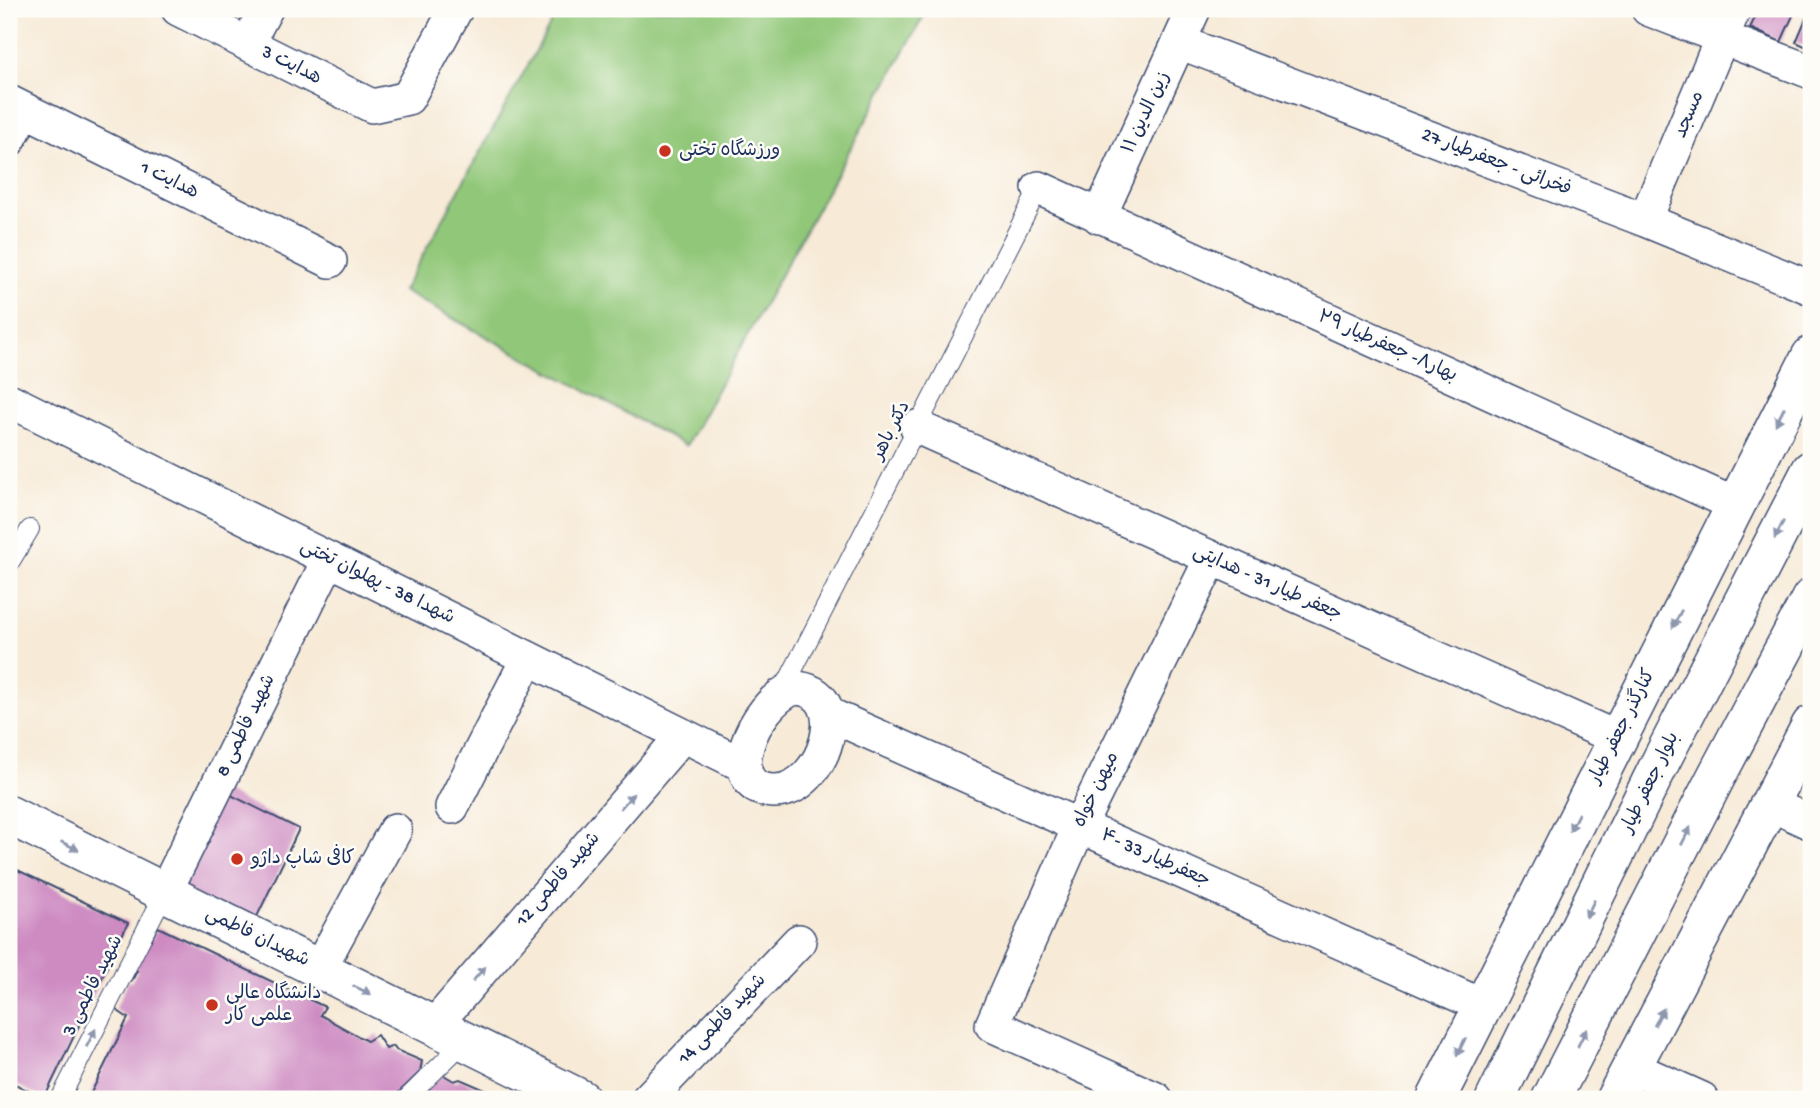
<svg xmlns="http://www.w3.org/2000/svg" width="1820" height="1108" viewBox="0 0 1820 1108" font-family="'Gochi Hand','Playpen Sans Arabic',sans-serif">
<style>
.green{fill:#91c778;stroke:#567b6b;stroke-width:2}
.building{fill:#ce8bc2}
.lines{fill:none;stroke-linecap:round;stroke-linejoin:round}
.service-casing{stroke:#3c4b70;stroke-width:20}
.minor-casing{stroke:#3c4b70;stroke-width:36}
.secondary-casing{stroke:#3c4b70;stroke-width:41}
.primary-casing{stroke:#3c4b70;stroke-width:41}
.service{stroke:#fff;stroke-width:18}
.minor{stroke:#fff;stroke-width:33}
.secondary{stroke:#fff;stroke-width:38}
.primary{stroke:#fff;stroke-width:38}
.oneway{fill:#8d97ae}
.poi-dot{fill:#c8321e;stroke:#fdfcf7;stroke-width:2.5}
.labels{text-anchor:middle;dominant-baseline:central;stroke-width:5;stroke-linejoin:round;paint-order:stroke}
.street-label{font-size:19px;fill:#1b2f5e;stroke:#fdfcf7}
.poi-label{font-size:19px;fill:#1b2f5e;stroke:#fdfcf7;text-anchor:start}
</style>
<rect width="100%" height="100%" fill="#fdfcf7"/>
<filter id="ink" filterUnits="userSpaceOnUse"><feTurbulence type="fractalNoise" baseFrequency=".0143" numOctaves="2"/><feDisplacementMap in="SourceGraphic" scale="14" xChannelSelector="R" yChannelSelector="G"/><feConvolveMatrix kernelMatrix="1 2 1 2 8 2 1 2 1" color-interpolation-filters="sRGB"/></filter>
<filter id="wash" filterUnits="userSpaceOnUse"><feTurbulence type="fractalNoise" baseFrequency=".00686" numOctaves="4" result="noise"/><feDisplacementMap in="SourceGraphic" scale="28" xChannelSelector="R" yChannelSelector="G"/><feGaussianBlur stdDeviation="1.57" result="paint"/><feColorMatrix in="noise" values="0 0 0 0 0 0 0 0 0 0 0 0 0 0 0 0 0 1.4 0 .05"/><feComposite in="paint" operator="in"/></filter>
<g filter="url(#wash)">
<rect width="100%" height="100%" fill="#f7ead7"/>
<path class="green" d="M559,9L927,10L686,446L403,291Z"/>
<g id="blocks">
<path class="building" d="M1759,9H1796L1781,42L1750,28Z
M1810,9H1811V49L1796,42Z
M223,791L299,829L252,927L174,889Z
M9,866L128,923L44,1099L9,1081Z
M158,927L325,1007L320,1015L367,1041L377,1035L386,1049L393,1046L396,1050L422,1061L420,1072L392,1099H88L128,1018L115,1009L128,981L131,982L137,971L134,968L147,939L151,940Z
M442,1074L454,1081L460,1079L506,1099H417Z"/>
</g>
</g>
<g filter="url(#ink)">
<use href="#blocks" fill-opacity="0" stroke="#3c4b70" stroke-width="2"/>
<g class="lines">
<g class="service-casing">
<path id="service" d="M9,564L30,529
M782,692L1039,188
M60,1099L165,892
M406,1099L465,1041"/>
</g>
<g class="minor-casing">
<path id="minor" d="M178,9L372,106L408,98L456,9
M1648,9L1811,72
M1179,42L1645,220L1811,288
M247,44L266,9
M9,102L330,261
M9,140L25,110
M1039,188L1736,505
M1099,217L1194,9
M1645,220L1734,9
M9,400L745,766
M917,427L1617,738
M794,688C856,689 825,791 775,791C716,790 754,703 794,688Z
M828,714L1481,1005
M1770,804L1811,823
M452,807L528,658
M165,892L329,559
M319,969L395,830
M434,1026L683,735
M1633,1068L1702,1099
M648,1099L799,941
M1156,1099L992,1025L1080,825L1211,559"/>
</g>
<g class="secondary-casing">
<path id="secondary" d="M9,815L581,1099
M1436,1099L1811,356
M1615,1099L1811,725"/>
</g>
<g class="primary-casing">
<path id="primary" d="M1495,1099L1662,759L1811,470
M1551,1099L1716,777L1811,598"/>
</g>
<use href="#service" class="service"/>
<use href="#minor" class="minor"/>
<use href="#secondary" class="secondary"/>
<use href="#primary" class="primary"/>
</g>
<defs><path id="oneway-solid" d="M-6-.8H1V-3.2L6.5 0L1 3.2V.8H-6Z" transform="scale(1.75)"/></defs>
<g class="oneway">
<use href="#oneway-solid" transform="translate(1780 416) rotate(117)"/>
<use href="#oneway-solid" transform="translate(1779 530) rotate(117)"/>
<use href="#oneway-solid" transform="translate(1677 619) rotate(117)"/>
<use href="#oneway-solid" transform="translate(627 801) rotate(-49)"/>
<use href="#oneway-solid" transform="translate(1574 822) rotate(117)"/>
<use href="#oneway-solid" transform="translate(1686 836) rotate(-63)"/>
<use href="#oneway-solid" transform="translate(70 846) rotate(26)"/>
<use href="#oneway-solid" transform="translate(1590 909) rotate(116)"/>
<use href="#oneway-solid" transform="translate(479 974) rotate(-49)"/>
<use href="#oneway-solid" transform="translate(362 990) rotate(26)"/>
<use href="#oneway-solid" transform="translate(1659 1017) rotate(-62)"/>
<use href="#oneway-solid" transform="translate(91 1038) rotate(-63)"/>
<use href="#oneway-solid" transform="translate(1582 1038) rotate(-63)"/>
<use href="#oneway-solid" transform="translate(1461 1047) rotate(116)"/>
</g>
</g>
<g class="poi-dot">
<circle cx="665" cy="151" r="7"/>
<circle cx="237" cy="859" r="7"/>
<circle cx="212" cy="1005" r="7"/>
</g>
<g class="labels">
<g class="street-label">
<text transform="translate(291 66) rotate(27)">هدایت 3</text>
<text transform="translate(1147 113) rotate(-65)">زین الدین ۱۱</text>
<text transform="translate(1690 115) rotate(-67)">مسجد</text>
<text transform="translate(1496 163) rotate(21)">فخرائی - جعفرطیار 27</text>
<text transform="translate(169 181) rotate(26)">هدایت 1</text>
<text transform="translate(1387 347) rotate(24)">بهار۸- جعفرطیار ۲۹</text>
<text transform="translate(892 431) rotate(-63)">دکتر باهر</text>
<text transform="translate(377 583) rotate(26)">شهدا 38 - پهلوان تختی</text>
<text transform="translate(1267 584) rotate(24)">جعفر طیار 31 - هدایتی</text>
<text transform="translate(247 726) rotate(-64)">شهید فاطمی 8</text>
<text transform="translate(1623 727) rotate(-63)">کنارگذر جعفر طیار</text>
<text transform="translate(1651 783) rotate(-64)">بلوار جعفر طیار</text>
<text transform="translate(1097 790) rotate(-64)">میهن خواه</text>
<text transform="translate(1155 859) rotate(24)">۴- جعفرطیار 33</text>
<text transform="translate(559 880) rotate(-49)">شهید فاطمی 12</text>
<text transform="translate(257 938) rotate(26)">شهیدان فاطمی</text>
<text transform="translate(94 986) rotate(-63)">شهید فاطمی 3</text>
<text transform="translate(723 1020) rotate(-46)">شهید فاطمی 14</text>
</g>
<g class="poi-label">
<text x="679" y="151">ورزشگاه تختی</text>
<text x="251" y="859">کافی شاپ داژو</text>
<text x="226" y="994">دانشگاه عالی<tspan x="226" dy="22">علمی کار</tspan></text>
</g>
</g>
<rect width="1820" height="1108" fill="none" stroke="#fdfcf7" stroke-width="35"/>
</svg>
